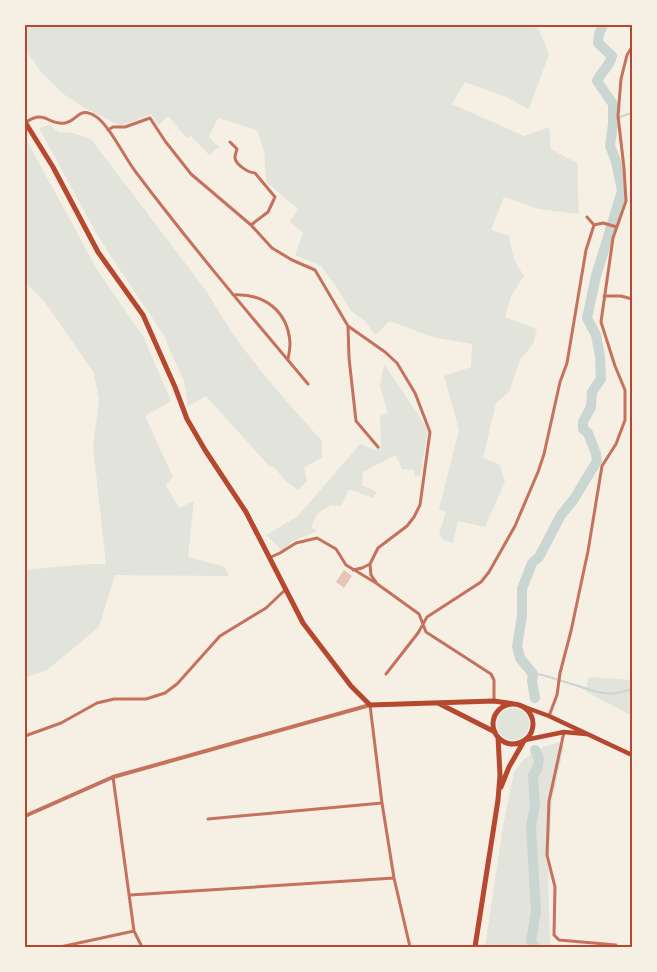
<svg xmlns="http://www.w3.org/2000/svg" width="657" height="972" viewBox="0 0 657 972" font-family="Mulish,sans-serif">
<style>
.green{fill:#e2e4dc}
.lines{fill:none;stroke-linecap:round;stroke-linejoin:round}
.stream{stroke:#c9d6d2;stroke-width:2}
.river{stroke:#c9d6d2;stroke-width:10}
.building{fill:#e6c5b7}
.minor{stroke:#c5725c;stroke-width:3}
.tertiary{stroke:#c5725c;stroke-width:4}
.secondary{stroke:#b5482f;stroke-width:4.5}
.primary{stroke:#b5482f;stroke-width:5}
.neatline{fill:none;stroke:#b5482f;stroke-width:2}
</style>
<rect width="100%" height="100%" fill="#f6efe4"/>
<path class="green" d="M25,25H537L549,54L529,109L506,97L465,82L452,104L524,136L549,127L551,149L577,163L579,214L538,209L504,197L491,230L509,236L514,260L524,276L511,296L505,317L537,329L533,344L520,360L509,392L496,403L483,458L500,465L505,482L485,527L458,521L453,543L443,540L439,534L446,512L439,509L459,430L444,376L471,367L472,344L432,337L390,321L375,335L365,321L351,311L337,288L321,266L295,255L303,233L290,222L298,209L266,182L264,150L257,130L218,118L209,137L219,147L209,155L191,136L187,138L168,116L158,126L151,114L121,126L83,107L66,96L40,71L25,48Z
M49,125L59,132L73,133L91,139L207,292L232,333L260,370L295,411L322,441V457L304,468L307,481L298,490L285,480L273,466L270,467L206,396L188,406L184,381L169,349L165,337L114,261L95,231L39,128Z
M25,137L99,273L143,336L171,401L145,416L173,477L166,485L179,508L194,501L188,557L225,567L229,576L115,575L99,627L47,670L25,678V570L87,564H106L93,446L99,400L94,373L44,301L25,282Z
M384,364L428,429L420,476H414L415,470L402,469L396,455L363,472L362,485L377,492L373,498L349,489L341,506L331,505L317,514L311,527L317,531L291,542L283,551L266,535L298,516L360,444L374,450L381,446L380,416L388,413L380,387Z
M589,677L632,680V716L585,691Z
M497 724a16 16 0 1 1 32 0a16 16 0 1 1-32 0Z
M559,742L564,747L552,801L548,877L550,942L553,947H485L503,826L514,772L524,759L543,747Z"/>
<g class="lines">
<path class="stream" d="M613,119L632,113
M533,674L543,675L597,692L612,694L630,690"/>
<path class="river" d="M535,698L532,681L533,674L520,658L517,646L522,616V589L532,563L539,557L561,515L574,499L597,461L596,454L588,433L583,429V422L591,407L592,392L601,379L600,356L596,335L587,318L596,276L622,191L616,161L610,146L613,124V104L597,81C601,72 610,66 612,56L598,43L599,34L603,25
M535,947L531,941L536,911L531,827L535,805L533,776L538,767L539,758L535,750"/>
</g>
<path class="building" d="M344,570L352,576L344,588L336,582Z"/>
<g class="lines">
<path class="minor" d="M26,122C46,109 48,126 65,123C78,121 78,106 95,116C108,123 125,158 135,171C190,244 249,314 308,384
M108,130L113,127H125L150,118L165,141L191,174L251,225L272,248L292,260L315,270L348,326L349,358L356,421L378,447
M230,142L237,149C236,152 235,155 235,158C236,165 249,173 255,173L275,197L268,212L251,225
M587,217L594,225
M233,295C264,293 288,311 290,343C290,348 289,354 288,359
M604,296H621L632,299
M348,326L385,352L397,363L415,393L430,432L420,505L414,517L407,526L378,548L370,564L362,568L353,570
M25,379V380
M271,557L280,553L296,543L317,538L336,549L346,565L376,583L419,614L426,632L491,674L494,680V701
M370,564L371,575L376,582
M386,674L418,633L427,617L481,582L489,572L515,526L538,472L544,454L560,382L567,363L586,250L594,225L603,223L617,227
M370,705L382,803L394,878L410,947
M549,716L557,695L560,673L571,631L588,551L602,466L616,444L625,420V390L615,366L601,322L613,238L626,201L624,168L618,116L621,79L627,55L632,47
M564,732L549,801L547,855L555,887L554,935L559,940L616,945V947
M25,736L61,723L97,703L114,699H146L165,693L177,684L220,636L266,608L285,590
M113,777L134,931L142,947
M208,819L382,803
M130,895L394,878
M60,947L134,931"/>
<path class="tertiary" d="M25,816L113,777L370,705"/>
<path class="secondary" d="M519,705L549,716L632,755
M525,740L564,732L586,734"/>
<path class="primary" d="M25,122L53,167L98,252L143,315L175,387L187,419L205,450L246,512L303,623L351,686L370,705L494,701L514,704
M438,703L495,732
M493 724a20 20 0 1 1 40 0a20 20 0 1 1-40 0Z
M501,787L509,767L524,741
M475,947L498,800L500,775L498,737"/>
</g>
<rect width="657" height="972" fill="none" stroke="#f6efe4" stroke-width="52"/>
<rect x="26" y="26" width="605" height="920" class="neatline"/>
</svg>
